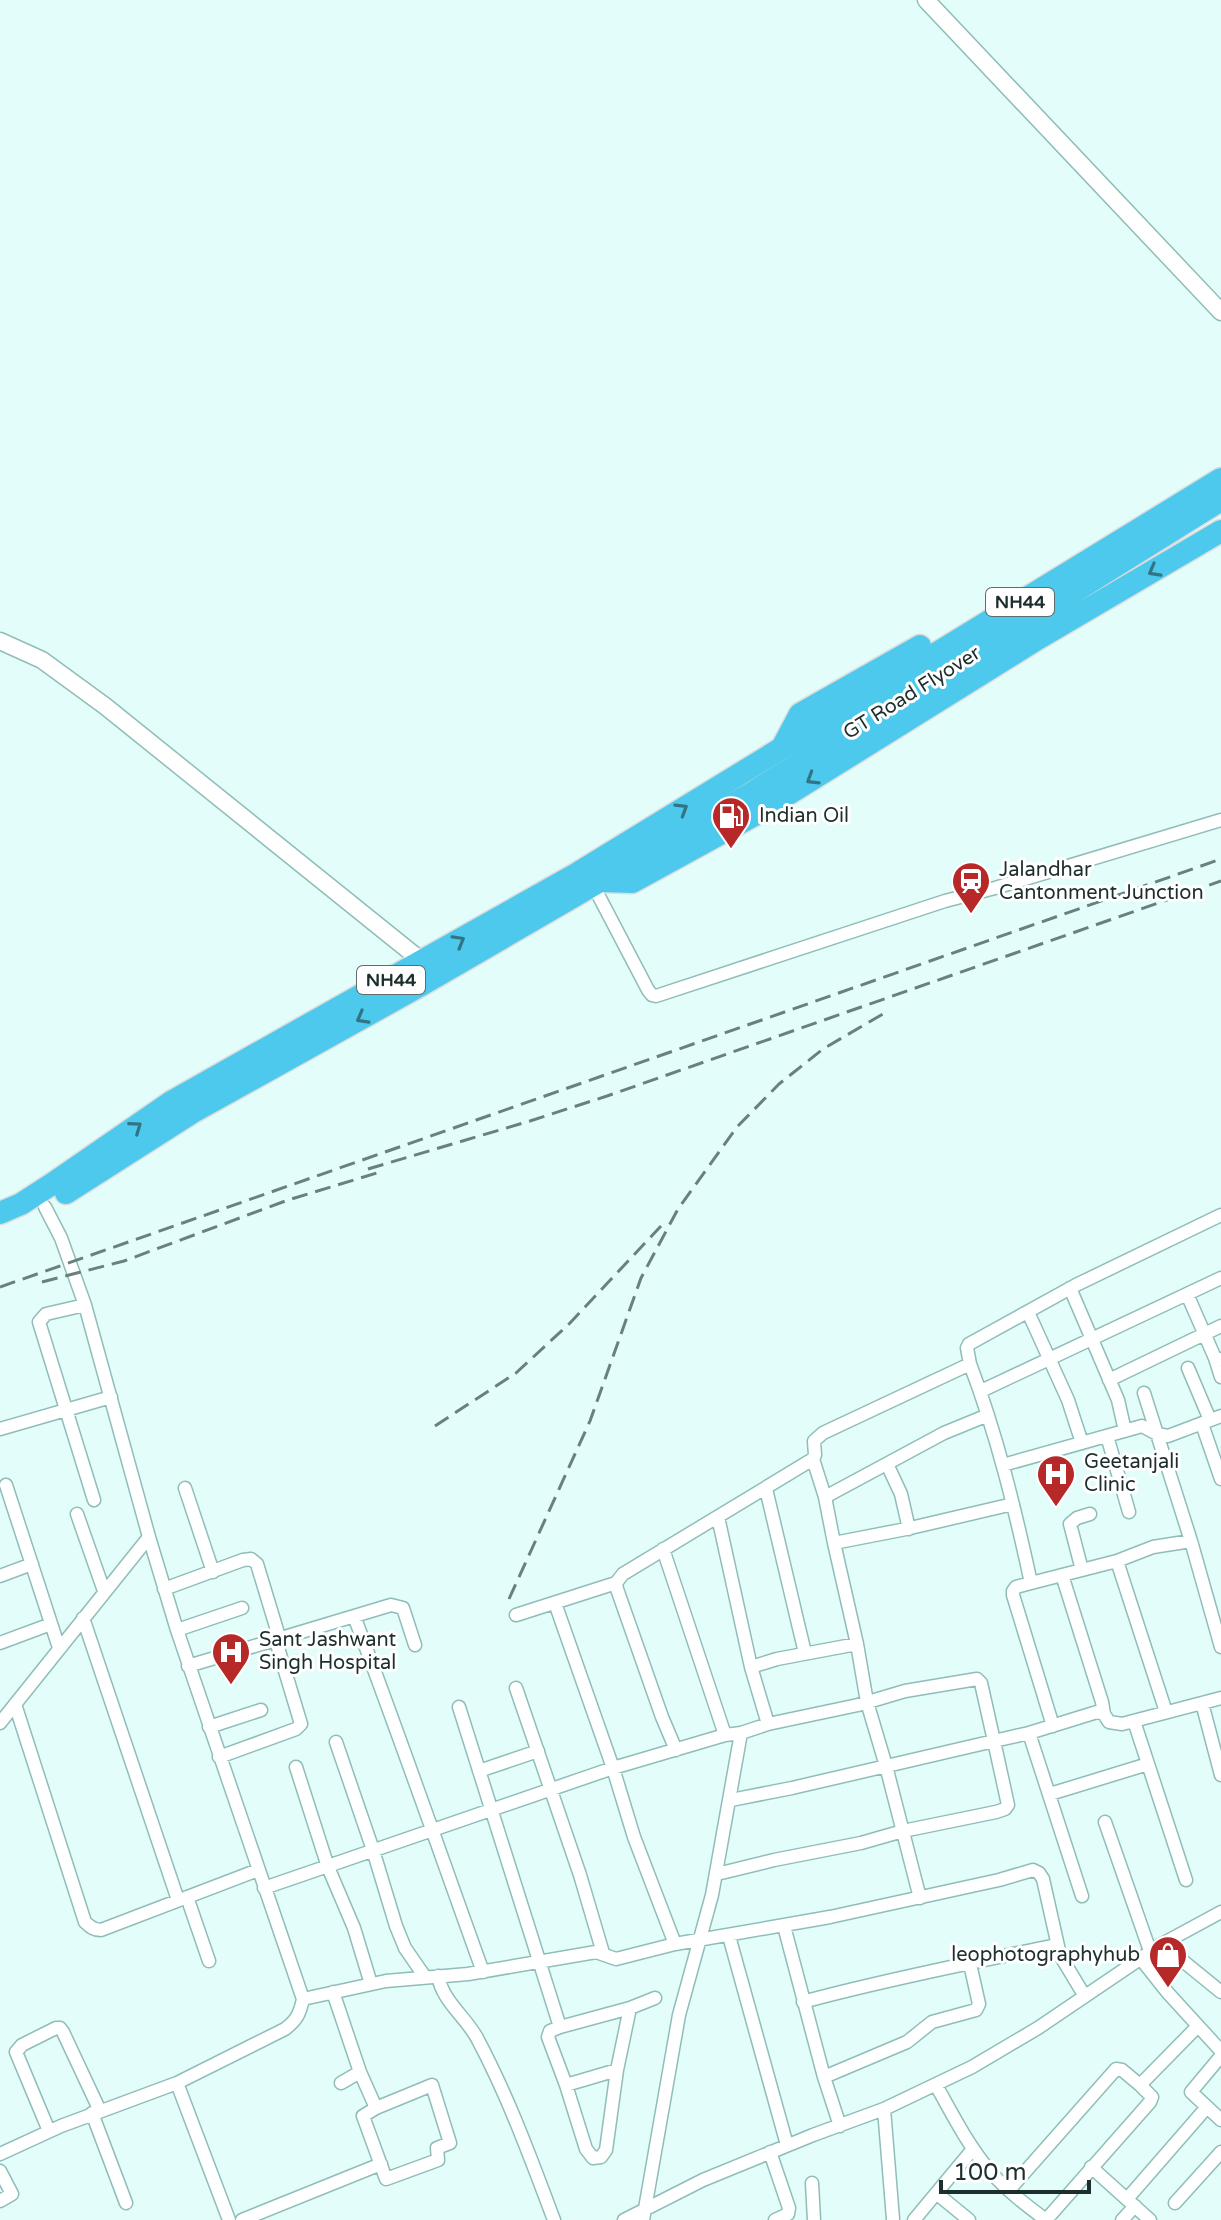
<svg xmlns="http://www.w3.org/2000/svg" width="1221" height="2220" viewBox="0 0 1221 2220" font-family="'Varela Round',sans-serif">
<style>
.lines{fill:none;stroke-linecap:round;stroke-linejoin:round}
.street-casing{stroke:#90bdb8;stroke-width:15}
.secondary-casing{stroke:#90bdb8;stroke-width:19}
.highway-casing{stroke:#dbdedd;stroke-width:25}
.street{stroke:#fff;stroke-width:12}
.secondary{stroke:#fff;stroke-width:16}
.highway{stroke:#4cc9ed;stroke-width:22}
.rail{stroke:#6a807e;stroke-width:3;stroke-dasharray:16 8;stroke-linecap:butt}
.oneway{stroke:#327483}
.labels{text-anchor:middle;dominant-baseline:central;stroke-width:6;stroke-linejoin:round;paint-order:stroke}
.shield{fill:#fff;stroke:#616d6c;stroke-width:2}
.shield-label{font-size:18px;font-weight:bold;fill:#1d2f2d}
.street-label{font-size:20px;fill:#1d2f2d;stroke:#fff}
.poi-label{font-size:20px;fill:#1d2f2d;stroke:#fff;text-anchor:start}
</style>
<rect width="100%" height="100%" fill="#e2fdfa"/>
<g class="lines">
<g class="street-casing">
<path id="street" d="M593,885L648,990L652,995L656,996L945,901L995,888L1221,820
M1070,1288L1118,1400L1125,1431
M1187,1294L1215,1358L1217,1360L1221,1359
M85,1305L46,1314L39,1322L94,1500
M1028,1312L1068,1400L1082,1443
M1215,1358L1221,1377
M970,1364C997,1435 1015,1509 1031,1583L1117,1561L1166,1712
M1188,1368L1210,1420
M1109,1380L1221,1326
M981,1391L1221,1278
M1144,1393L1191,1541
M1202,1424L1221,1479
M0,1429L111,1397
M1107,1436L1129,1512
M813,1459L825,1497L834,1543L906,1529L1013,1504
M887,1464L901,1494L909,1529
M1003,1465L1142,1426L1157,1434L1168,1436L1221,1416
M6,1485L59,1648
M185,1488L213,1572
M766,1489L805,1653
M825,1497L944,1433L988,1415
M77,1514L104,1591
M718,1517L751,1667L768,1724
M834,1543L857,1644L867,1702L886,1766L920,1898
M663,1549L725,1735
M1117,1561L1153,1547L1191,1541L1221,1647
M1082,1570L1070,1524L1077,1518L1090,1514
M1062,1575L1102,1702L1104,1714
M0,1576L32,1564
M1031,1583L1016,1587L1013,1591V1595L1053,1726
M164,1589L243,1560L251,1559L257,1564L280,1640
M555,1603L613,1768L634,1837L675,1944
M516,1615L616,1583
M354,1616C399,1734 440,1853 483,1972
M83,1618L178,1900
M177,1630L242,1608
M0,1643L51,1624
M188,1666L391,1605L403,1608L415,1645
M751,1667L777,1659L857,1644
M516,1688L580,1875L603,1953
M1202,1703L1221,1775
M15,1704L85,1922C90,1927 94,1930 101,1930L258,1870
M459,1707L560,2027L550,2031L548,2037L566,2085L586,2149L593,2158L601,2157L606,2150L617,2070L630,2008
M1134,1721L1186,1880
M0,1723L149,1537
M209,1727L261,1710
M1029,1733L1082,1896
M336,1742L373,1850L396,1926L405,1948L425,1977
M676,1750L662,1717L617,1589L616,1583L623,1574L813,1459L815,1455L814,1441L823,1433L970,1364L967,1348L969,1344L1076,1285L1221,1215
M219,1757L296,1729L301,1724L276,1641
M296,1767L328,1867L354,1928L371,1984
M479,1771L538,1751
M1050,1794L1148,1764
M1105,1822L1150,1951
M717,1874L774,1860L861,1843L903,1831L996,1812L1005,1809L1008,1805L994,1741L792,1788L731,1800
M264,1888L613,1768L725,1735L741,1733L768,1724L858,1705L905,1691L977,1679L981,1683L994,1741L1029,1733L1097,1712L1104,1714L1109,1722L1122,1724L1221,1698
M187,1897L209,1961
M784,1926L824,2077L840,2126
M729,1936L787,2145
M1162,1944L1221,1992
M1141,1959L1168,1993L1221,2051
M438,1976C443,2002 465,2016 477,2038C508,2096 531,2159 554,2220
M333,1992L360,2072L341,2083
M303,1999L386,1981L468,1974L596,1952L616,1959L675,1944L830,1917L999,1880L1033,1870L1039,1873L1043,1879L1060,1955L1084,1995
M803,2002C887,1979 972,1963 1056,1945
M560,2027L630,2008L655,1998
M1221,2056L1191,2092L1221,2120
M360,2072L376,2108L432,2085L450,2143L437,2148L438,2160L386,2179L363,2116L376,2108
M824,2077L907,2042L932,2022L976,2010L979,2004L970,1964
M177,2083L229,2220
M566,2085L617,2070
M936,2085C952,2114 968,2145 989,2170C1006,2190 1026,2205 1046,2220
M884,2109L893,2219
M92,2113L126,2203
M49,2131L16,2052L22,2045L56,2028H60L63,2032L100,2111
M770,2152L789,2208L788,2214L775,2220
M0,2154L61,2126L177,2083L285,2029C297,2020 300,2013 303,1999L177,1630L149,1537L85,1305L61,1238L45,1207
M1091,2167L1150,2220
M0,2171L12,2194L0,2201
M812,2183L814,2220
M1009,2190L1116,2069L1122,2070L1140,2085
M1127,2199L1207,2107
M1175,2203L1221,2152
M242,2220L381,2164
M624,2220L703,2180L813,2135L884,2109L972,2067L1038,2028L1162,1944L1221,1912
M643,2220L679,2015L712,1895L741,1733
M914,2220L938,2191
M969,2220L941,2197L938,2191L973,2149
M1046,2220L1150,2102L1152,2097L1140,2085L1198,2026
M1122,2220L1135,2206"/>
</g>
<g class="secondary-casing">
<path id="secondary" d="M926,0L1221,312
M0,641L42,660L105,706L423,962"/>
</g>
<g class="highway-casing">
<path id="highway" d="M783,746L800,714L920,646
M600,881L632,882L758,813L1039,638L1221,531
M66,1193L193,1112L423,984L750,794L1221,500
M0,1213L21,1204L52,1184L171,1102L578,873L1221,479"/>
</g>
<use href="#street" class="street"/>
<use href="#secondary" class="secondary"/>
<use href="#highway" class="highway"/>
<path class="rail" d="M368,1169L530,1121L607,1096L1221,881
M42,1282L124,1261L288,1200L380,1172
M0,1287L1221,859
M435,1426L516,1373L570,1323L661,1226
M509,1599L590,1421L641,1278L678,1209L737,1127L779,1084L823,1049L888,1011"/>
</g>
<defs><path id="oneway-chevron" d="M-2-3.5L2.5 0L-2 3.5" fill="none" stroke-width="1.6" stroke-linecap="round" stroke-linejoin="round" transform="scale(2)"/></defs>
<g class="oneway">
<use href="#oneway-chevron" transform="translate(1154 571) rotate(151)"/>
<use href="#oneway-chevron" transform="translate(812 779) rotate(148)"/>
<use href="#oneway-chevron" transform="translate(682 809) rotate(-32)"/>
<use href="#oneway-chevron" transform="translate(459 941) rotate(-30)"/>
<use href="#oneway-chevron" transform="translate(362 1018) rotate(151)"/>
<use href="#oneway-chevron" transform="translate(136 1127) rotate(-35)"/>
</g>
<defs>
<g id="fuel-pin" transform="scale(2)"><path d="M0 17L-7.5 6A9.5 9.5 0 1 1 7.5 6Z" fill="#b72828" stroke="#fff"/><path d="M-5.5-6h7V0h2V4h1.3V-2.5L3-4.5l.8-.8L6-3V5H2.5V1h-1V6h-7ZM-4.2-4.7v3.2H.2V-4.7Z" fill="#fff"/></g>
<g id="station-pin" transform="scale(2)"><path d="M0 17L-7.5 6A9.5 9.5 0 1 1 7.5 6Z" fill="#b72828" stroke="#fff"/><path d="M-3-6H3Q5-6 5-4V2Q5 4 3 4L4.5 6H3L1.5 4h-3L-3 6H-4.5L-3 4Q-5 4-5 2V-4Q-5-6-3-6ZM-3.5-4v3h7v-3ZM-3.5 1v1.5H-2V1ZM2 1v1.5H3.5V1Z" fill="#fff"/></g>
<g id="hospital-pin" transform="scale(2)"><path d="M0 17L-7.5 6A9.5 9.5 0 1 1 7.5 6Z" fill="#b72828" stroke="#fff"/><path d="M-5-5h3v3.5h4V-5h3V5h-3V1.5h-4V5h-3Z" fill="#fff"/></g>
<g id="shop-pin" transform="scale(2)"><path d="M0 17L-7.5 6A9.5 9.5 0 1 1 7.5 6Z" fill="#b72828" stroke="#fff"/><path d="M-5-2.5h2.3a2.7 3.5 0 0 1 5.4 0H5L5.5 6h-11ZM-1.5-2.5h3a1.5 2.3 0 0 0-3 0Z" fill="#fff"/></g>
</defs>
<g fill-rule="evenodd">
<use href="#fuel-pin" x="731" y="816"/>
<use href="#station-pin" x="971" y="881"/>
<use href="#hospital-pin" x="1056" y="1474"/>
<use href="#hospital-pin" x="231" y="1652"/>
<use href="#shop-pin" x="1168" y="1955"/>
</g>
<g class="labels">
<g class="shield">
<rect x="986" y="588" width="68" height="28" rx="6"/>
<rect x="357" y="966" width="68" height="28" rx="6"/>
</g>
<g class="shield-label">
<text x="1020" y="602">NH44</text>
<text x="391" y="980">NH44</text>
</g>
<g class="street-label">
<text transform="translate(912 693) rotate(-32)">GT Road Flyover</text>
</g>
<g class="poi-label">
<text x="759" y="816">Indian Oil</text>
<text x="999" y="870">Jalandhar<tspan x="999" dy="23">Cantonment Junction</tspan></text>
<text x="1084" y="1462">Geetanjali<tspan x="1084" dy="23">Clinic</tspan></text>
<text x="259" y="1640">Sant Jashwant<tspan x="259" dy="23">Singh Hospital</tspan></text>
<text x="1140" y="1955" text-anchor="end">leophotographyhub</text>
</g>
</g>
<path d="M941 2180v12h148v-12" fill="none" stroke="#1d2f2d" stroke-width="4"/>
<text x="953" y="2180" font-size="24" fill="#1d2f2d" stroke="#ffffff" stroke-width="6" paint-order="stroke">100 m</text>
</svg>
